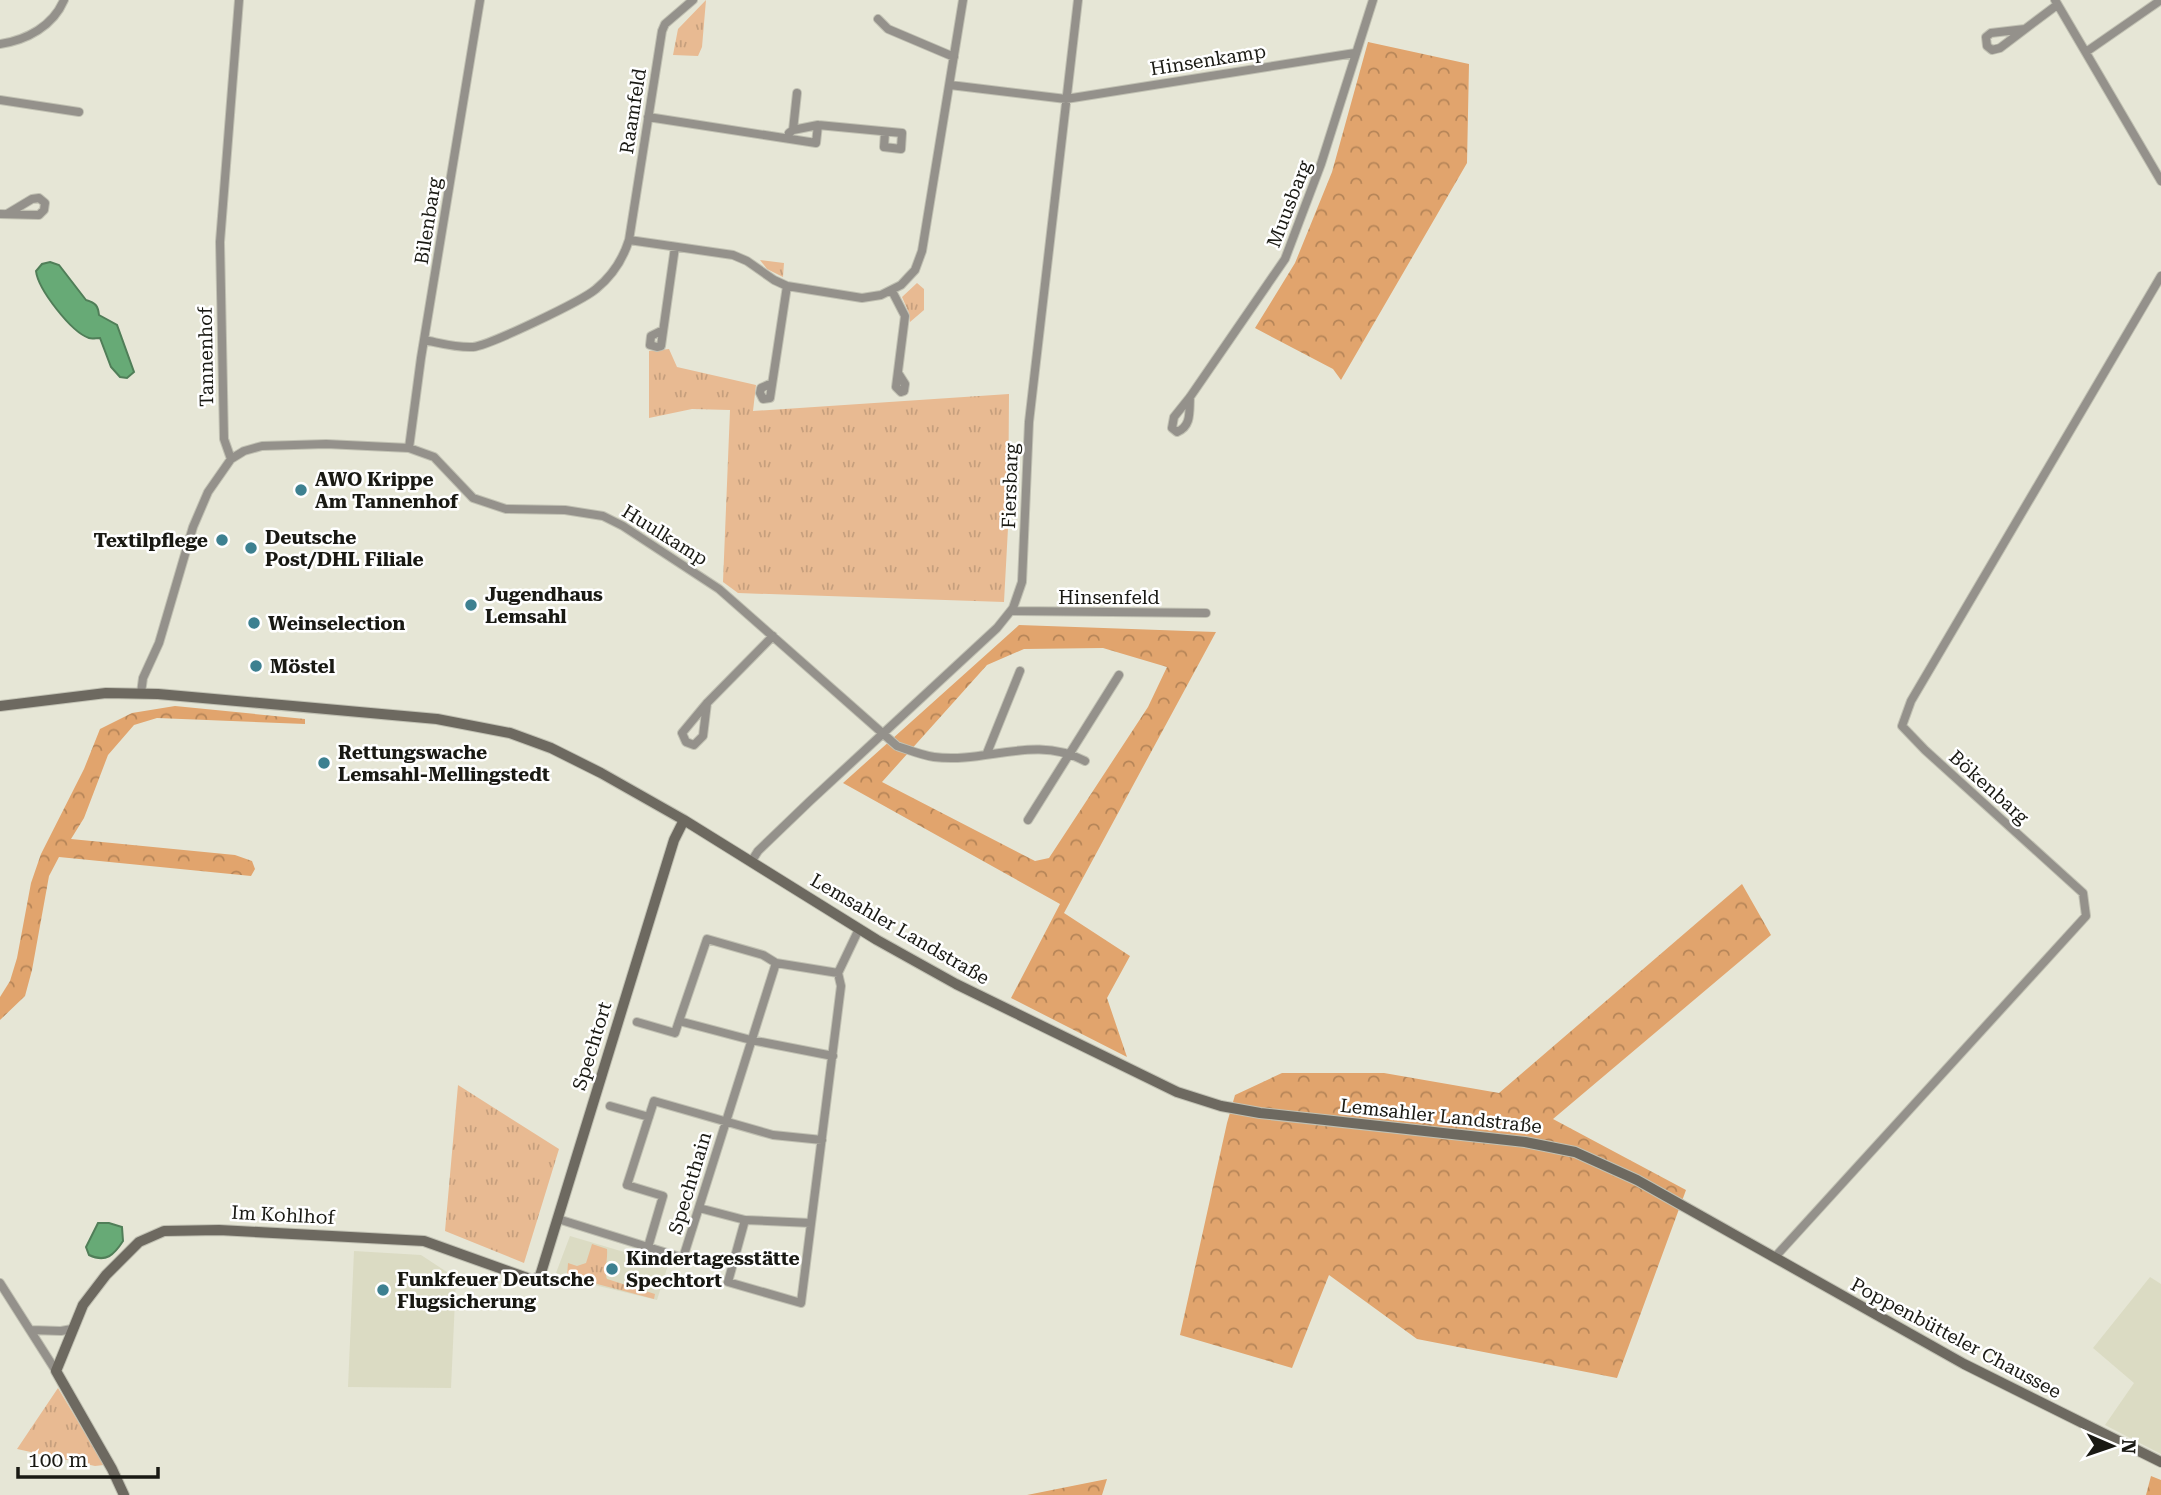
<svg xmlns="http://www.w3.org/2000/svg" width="2161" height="1495" viewBox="0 0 2161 1495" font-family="'Roboto Serif',serif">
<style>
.built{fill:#dbdbc3}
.grass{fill:url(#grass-tufts)}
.forest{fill:url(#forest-crowns);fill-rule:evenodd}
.water{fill:#67aa76;stroke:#507e58;stroke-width:2}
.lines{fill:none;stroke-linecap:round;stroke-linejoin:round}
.street-casing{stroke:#c1c1b3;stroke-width:10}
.secondary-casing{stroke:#c1c1b3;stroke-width:12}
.street{stroke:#94918b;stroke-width:8}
.secondary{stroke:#6d6960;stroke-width:10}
.poi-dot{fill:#3d8090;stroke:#fff;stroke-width:2.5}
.labels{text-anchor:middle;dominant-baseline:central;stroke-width:5;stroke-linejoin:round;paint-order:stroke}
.street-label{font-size:19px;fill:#191913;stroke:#fff}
.poi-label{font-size:19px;font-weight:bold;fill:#191913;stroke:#fff;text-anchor:start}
</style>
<defs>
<pattern id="grass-tufts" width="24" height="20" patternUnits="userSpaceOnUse" patternTransform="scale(1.75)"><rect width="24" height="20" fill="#e8ba92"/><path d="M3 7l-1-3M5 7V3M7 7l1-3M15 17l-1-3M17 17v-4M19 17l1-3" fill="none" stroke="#c69f7d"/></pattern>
<pattern id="forest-crowns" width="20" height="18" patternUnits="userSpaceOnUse" patternTransform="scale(1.75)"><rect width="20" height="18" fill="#e1a46d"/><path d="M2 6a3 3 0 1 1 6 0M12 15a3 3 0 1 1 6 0" fill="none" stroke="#b68558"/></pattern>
</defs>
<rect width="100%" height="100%" fill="#e6e6d6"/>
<path class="built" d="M570,1236L668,1265L657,1300L586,1283L556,1273Z
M354,1251L421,1255L456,1278L451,1388L348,1387Z
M2150,1277L2161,1284V1454L2105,1425L2134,1383L2093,1348Z"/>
<path class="grass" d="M706,0L702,47L698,56L673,55L678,29Z
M760,260L784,263L783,277L767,269Z
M917,283L924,289V310L910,322L909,313L902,297Z
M669,349L677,367L756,385L753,411L1009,394L1008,528L1004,602L738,593L723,582L730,410L692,409L649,418V351Z
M458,1085L559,1149L524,1263L445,1231Z
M592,1244L607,1249C608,1259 604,1272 607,1279L655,1294L654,1299L567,1276L568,1263L577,1266L586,1263Z
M58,1388L104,1465L95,1466L17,1449Z"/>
<path class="forest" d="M1368,42L1469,64L1467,163L1341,380L1333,369L1255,328L1295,263L1332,172Z
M1019,625L1216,632L1064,913L1130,956L1107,998L1127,1057L1011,998L1060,904L843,783ZM1103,648L1167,667L1148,707L1049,858L1035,861L882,782L987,665L1024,649Z
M175,706L305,719V724L157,718L134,725L108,755L84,818L71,839L235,855L252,861L255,869L251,876L59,857L49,876L32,970L25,996L0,1020V997L10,981L17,958L31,883L41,854L84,769L100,729L132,713Z
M1742,884L1771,935L1553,1119L1686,1190L1617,1378L1417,1339L1329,1275L1292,1368L1180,1335L1227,1123L1235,1095L1282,1073H1384L1499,1093Z
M2151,1476L2161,1480V1495H2146Z
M1107,1479L1102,1495H1027Z"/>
<path class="water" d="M50,262L59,265L86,300C96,303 98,306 99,315L117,325L134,372L127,378L120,377L111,367L100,338C96,338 92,339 89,338C71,332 38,289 36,271L42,264Z
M98,1223H109L122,1227L123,1241C114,1255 106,1263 89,1255L86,1247Z"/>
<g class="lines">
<g class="street-casing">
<path id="street" d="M2055,0L2161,181
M878,19L888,29L954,57
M2025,29L1991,33L1986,37L1987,46L1992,50L2000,48L2057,5
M0,44C27,40 53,26 64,0
M2086,52L2161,0
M950,85L1066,99L1355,53
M0,100L79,112
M648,117L816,143L818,125
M793,130L818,125L902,133L901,149L884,147L885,132
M789,133L793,130L797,93
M0,214L39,215L44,210L45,203L39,198L32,199L7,214
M629,240L733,255L747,261L774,280L787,286L862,298L881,295L901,285L915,270L922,251L963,0
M892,291L905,316L896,387L901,392L904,391L905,384L898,373
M663,330L651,336L650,345L657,347L661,346L675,247
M424,340C440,343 457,348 473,347C490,345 582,301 596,289C612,276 623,259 629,240L662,31L665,24L693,0
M772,383L761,388L760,393L763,399L770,398L787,286
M1190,397C1189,411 1192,426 1177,432L1172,428L1174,417L1190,397L1285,259L1321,164L1373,0
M409,448L421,358L480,0
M231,459L224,439L220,242L239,0
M1012,611L1206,613
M141,693L143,678L159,643L193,527L208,492L231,459L244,451L262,446L326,444L409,448L434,457L473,498L506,509L565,510L603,516L623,526L719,589L897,746C909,750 921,755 934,757C986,764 1034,734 1085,761
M707,703L703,736L694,745L686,742L682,733L707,703L773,636
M987,753L1020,671
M1028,820L1119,675
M751,862L758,851L810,801L997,628L1013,608L1022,582L1029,422L1078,0
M776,963L763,955L707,939L679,1021L751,1040L833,1056
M637,1022L675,1033L679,1021
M610,1106L649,1117
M699,1208L745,1220
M558,1219L683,1258L776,963L838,973L859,929
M811,1223L745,1220L728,1282L801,1303L841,986L838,973
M648,1247L663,1196L627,1185L654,1101L773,1135L822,1140
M1775,1257L2086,916L2083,893L1925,750L1902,726L1911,701L2161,276
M0,1283L56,1371
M31,1330L61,1331L72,1329"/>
</g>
<g class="secondary-casing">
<path id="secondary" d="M0,706L106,693L158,694L437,719L510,733L551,748L601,773L684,820L877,940L956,984L1177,1092L1221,1106L1260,1113L1525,1142L1575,1152L1637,1180L1964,1364L2161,1462
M124,1495L112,1469L56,1371L83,1305L106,1275L139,1242L164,1231L219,1230L424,1241L533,1280L540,1276L674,840L684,820"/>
</g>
<use href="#street" class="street"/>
<use href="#secondary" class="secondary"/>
</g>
<g class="poi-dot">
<circle cx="301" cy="490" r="7"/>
<circle cx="222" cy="540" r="7"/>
<circle cx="251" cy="548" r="7"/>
<circle cx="471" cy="605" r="7"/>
<circle cx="254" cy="623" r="7"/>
<circle cx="256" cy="666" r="7"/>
<circle cx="324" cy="763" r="7"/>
<circle cx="612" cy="1269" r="7"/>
<circle cx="383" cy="1290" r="7"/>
</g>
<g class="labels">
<g class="street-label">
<text transform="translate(1208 60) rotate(-9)">Hinsenkamp</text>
<text transform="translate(633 111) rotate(-81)">Raamfeld</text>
<text transform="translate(1289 204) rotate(-69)">Muusbarg</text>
<text transform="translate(428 221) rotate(-81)">Bilenbarg</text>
<text transform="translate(206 357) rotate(-91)">Tannenhof</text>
<text transform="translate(1010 486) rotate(-88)">Fiersbarg</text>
<text transform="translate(665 535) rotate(32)">Huulkamp</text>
<text x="1109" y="597">Hinsenfeld</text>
<text transform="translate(1989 787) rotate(42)">Bökenbarg</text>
<text transform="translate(900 929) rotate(30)">Lemsahler Landstraße</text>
<text transform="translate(592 1046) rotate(-73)">Spechtort</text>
<text transform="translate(1441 1116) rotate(6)">Lemsahler Landstraße</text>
<text transform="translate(690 1183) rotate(-73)">Spechthain</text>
<text transform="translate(283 1215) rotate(3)">Im Kohlhof</text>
<text transform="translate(1956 1338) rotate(28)">Poppenbütteler Chaussee</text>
</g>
<g class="poi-label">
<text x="315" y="479">AWO Krippe<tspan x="315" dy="22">Am Tannenhof</tspan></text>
<text x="265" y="537">Deutsche<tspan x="265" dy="22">Post/DHL Filiale</tspan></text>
<text x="208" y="540" text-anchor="end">Textilpflege</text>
<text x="485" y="594">Jugendhaus<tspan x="485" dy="22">Lemsahl</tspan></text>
<text x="268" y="623">Weinselection</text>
<text x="270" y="666">Möstel</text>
<text x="338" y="752">Rettungswache<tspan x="338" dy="22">Lemsahl-Mellingstedt</tspan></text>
<text x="626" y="1258">Kindertagesstätte<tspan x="626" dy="22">Spechtort</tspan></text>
<text x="397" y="1279">Funkfeuer Deutsche<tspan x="397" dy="22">Flugsicherung</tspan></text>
</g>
</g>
<g transform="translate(2112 1446) rotate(92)" stroke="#ffffff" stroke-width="5" paint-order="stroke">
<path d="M0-5L12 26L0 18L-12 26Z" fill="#191913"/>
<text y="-10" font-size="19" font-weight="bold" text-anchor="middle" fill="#191913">N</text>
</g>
<path d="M18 1467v10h140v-10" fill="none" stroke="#191913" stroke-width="3.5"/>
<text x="28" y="1467" font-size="21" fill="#191913" stroke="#ffffff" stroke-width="5" paint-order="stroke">100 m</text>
</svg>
